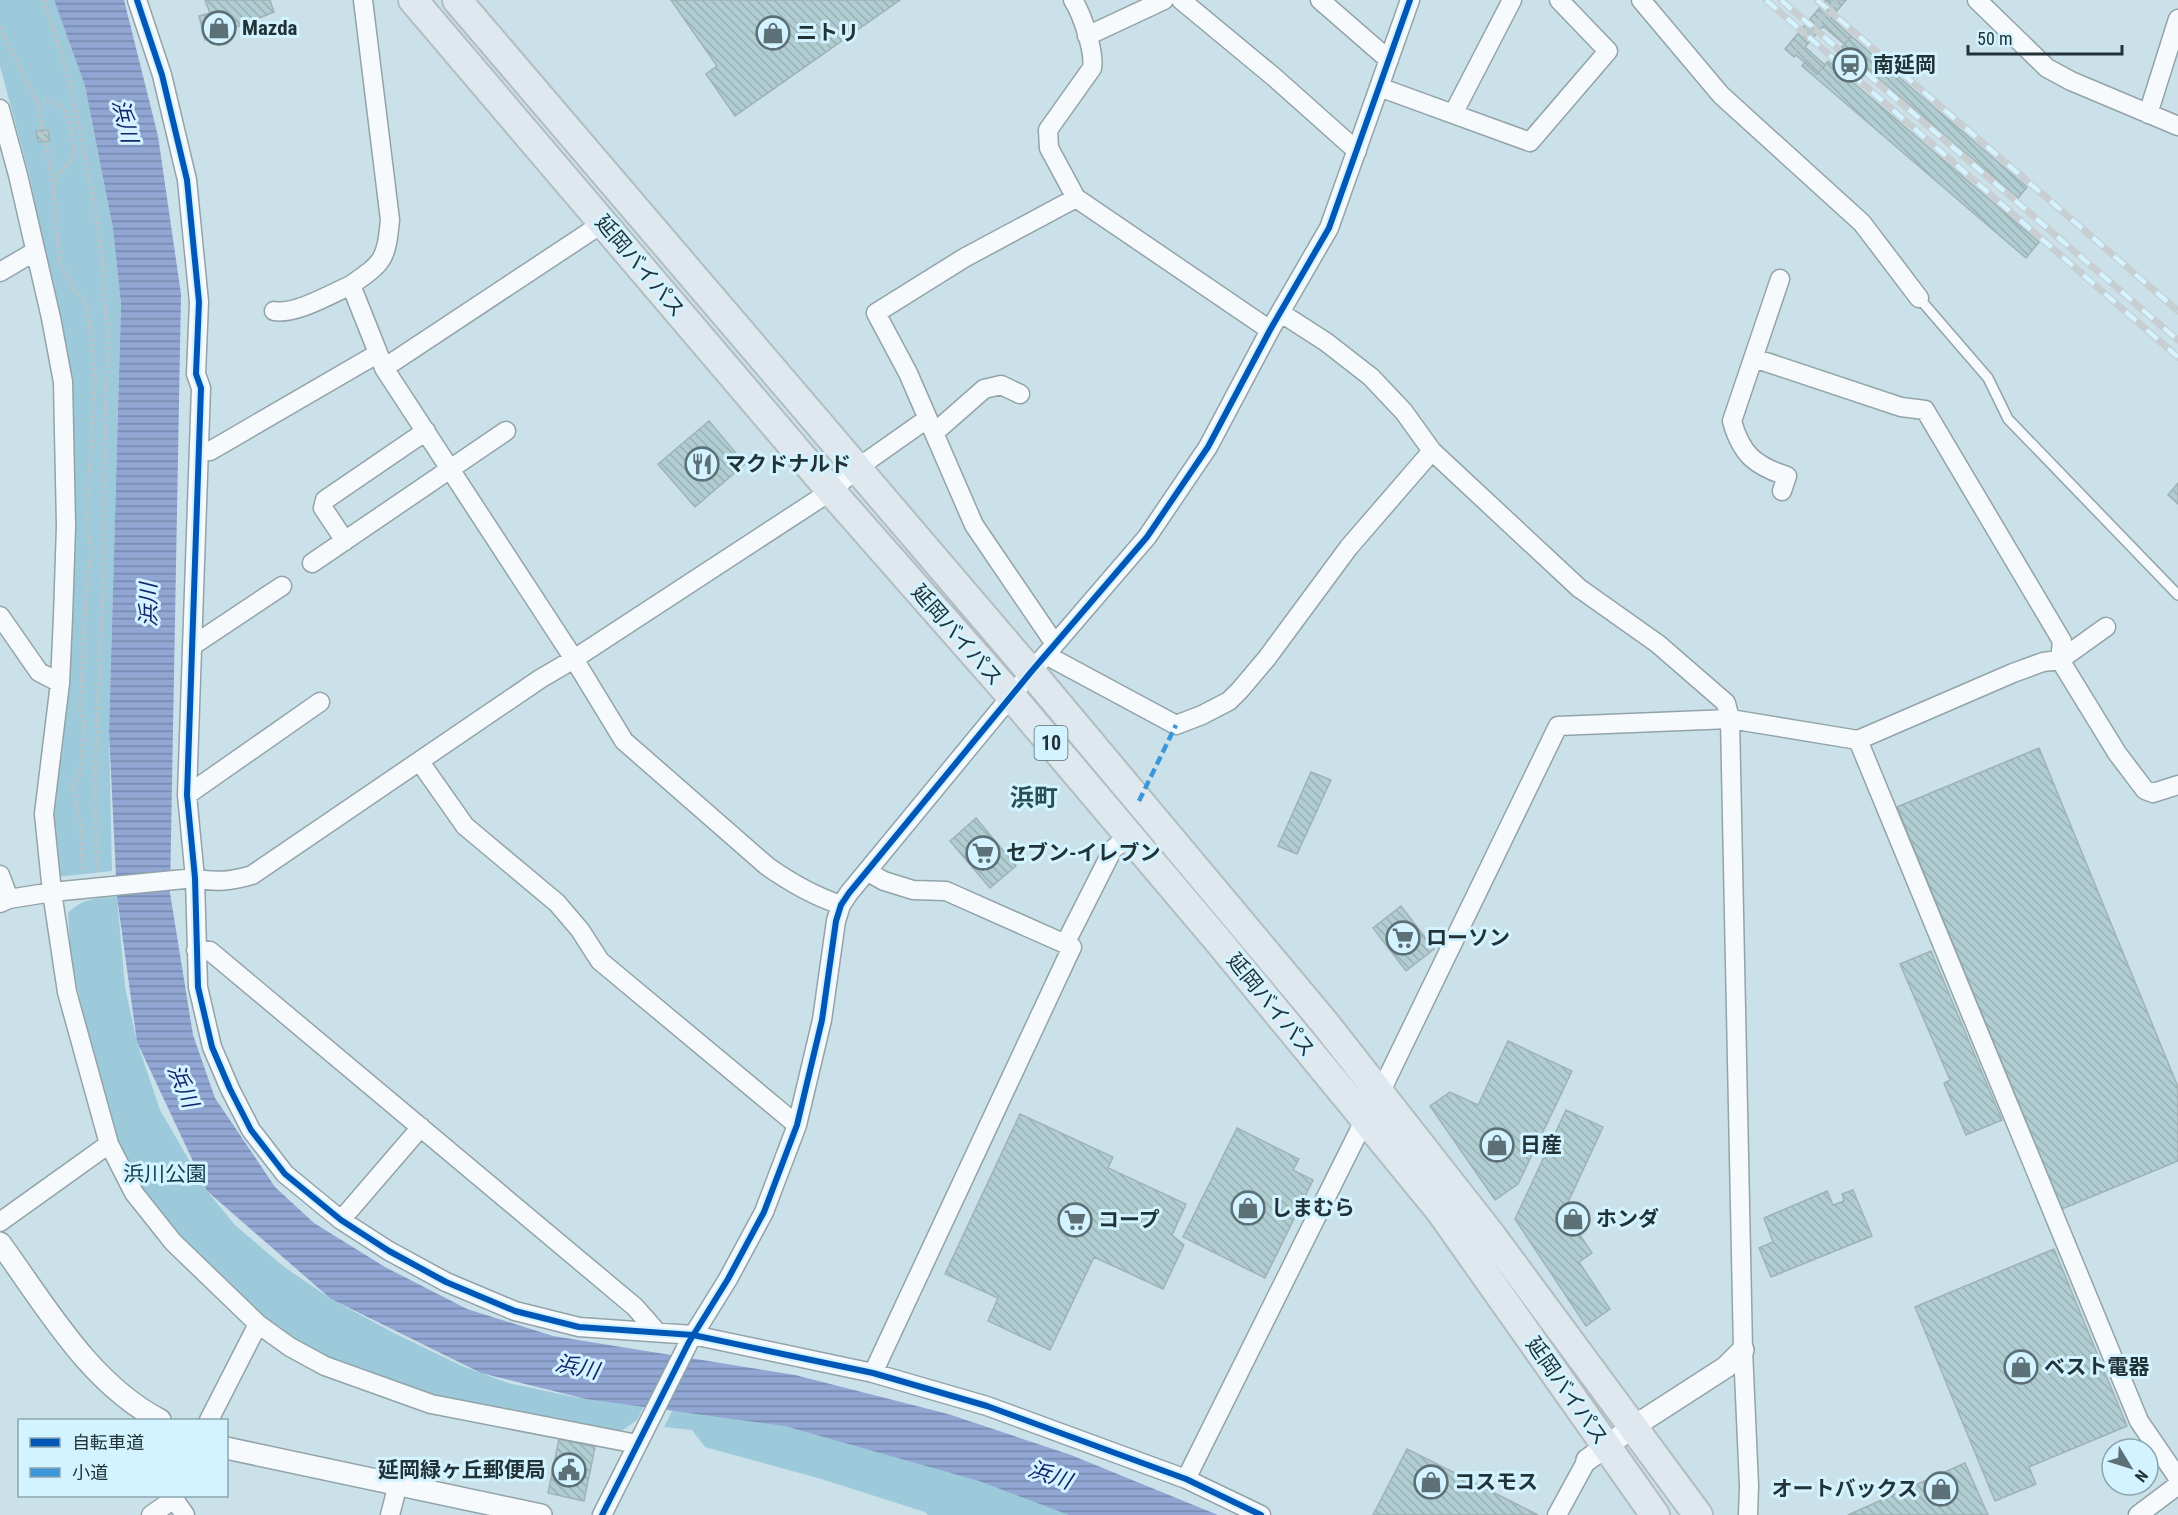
<svg xmlns="http://www.w3.org/2000/svg" width="2178" height="1515" viewBox="0 0 2178 1515" font-family="'Roboto Condensed','Noto Sans JP',sans-serif">
<style>
.green{fill:#9ccada}
.water{fill:url(#water-rules)}
.building{fill:url(#building-back-hatch);stroke:#a0b2b6;stroke-width:1.5}
.lines{fill:none;stroke-linecap:round;stroke-linejoin:round}
.service-casing{stroke:#92a3a9;stroke-width:12}
.minor-casing{stroke:#92a3a9;stroke-width:21}
.tertiary-casing{stroke:#92a3a9;stroke-width:24}
.trunk-casing{stroke:#b1bdc0;stroke-width:32}
.path{stroke:#bbc3c7;stroke-width:4;stroke-dasharray:3 3;stroke-linecap:butt}
.service{stroke:#f7fafc;stroke-width:9}
.minor{stroke:#f7fafc;stroke-width:18}
.tertiary{stroke:#f7fafc;stroke-width:21}
.trunk{stroke:#dee8ee;stroke-width:28}
.rail-casing{stroke:#c8cfd2;stroke-width:7}
.rail{stroke:#d2f3ff;stroke-width:4.5;stroke-dasharray:14;stroke-linecap:butt}
.path-bridge{stroke:#bbc3c7;stroke-width:4;stroke-dasharray:3 3;stroke-linecap:butt}
.quiet{stroke:#3b97d9;stroke-width:4.5;stroke-dasharray:9 4.5;stroke-linecap:butt}
.cycleway-casing{stroke:#d2f3ff;stroke-width:10}
.cycleway{stroke:#0057b8;stroke-width:6}
.labels{text-anchor:middle;dominant-baseline:central;stroke-width:6;stroke-linejoin:round;paint-order:stroke}
.shield{fill:#d2f3ff;stroke:#576d74;stroke-width:1.5}
.shield-label{font-size:20px;font-weight:bold;fill:#223338}
.poi-label{font-size:21px;font-weight:bold;fill:#223338;stroke:#d2f3ff;text-anchor:start}
.street-label{font-size:21px;fill:#223338;stroke:#d2f3ff}
.park-label{font-size:21px;fill:#133c48;stroke:#d2f3ff}
.water-label{font-size:22px;font-style:italic;fill:#18256c;stroke:#d2f3ff}
.quarter-label{font-size:24px;font-weight:bold;fill:#284e5a;stroke:#d2f3ff}
</style>
<defs>
<pattern id="water-rules" width="6" height="5" patternUnits="userSpaceOnUse" patternTransform="scale(1.5)"><rect width="6" height="5" fill="#91a6d3"/><path d="M0 2.5h6" fill="none" stroke="#7688ac"/></pattern>
<pattern id="building-back-hatch" width="6" height="6" patternUnits="userSpaceOnUse" patternTransform="scale(1.5)"><rect width="6" height="6" fill="#b0cdd1"/><path d="M-1 5l2 2M0 0l6 6M5-1l2 2" fill="none" stroke="#97b0b4"/></pattern>
</defs>
<rect width="100%" height="100%" fill="#cbe1e9"/>
<path class="green" d="M0,0H54L85,86L113,229L121,304L109,732L112,871L57,877L54,814L72,631L74,523L72,387L29,174L0,66Z
M117,897L125,987L137,1042L160,1110L207,1191L235,1225L283,1266L331,1299L394,1333L462,1366L508,1383L574,1397L644,1406L637,1420L620,1432L432,1394L341,1363L304,1344L264,1316L182,1239L142,1189L117,1139L82,1009L71,959L68,913C83,898 97,898 117,897Z
M672,1411L691,1412L785,1426L943,1468L1076,1515H928L925,1512L818,1478L705,1447L692,1430L664,1427Z"/>
<path class="water" d="M54,0H124L158,136L181,294L170,893L193,1035L215,1098L275,1187L314,1223L385,1267L467,1309L553,1336L795,1375L948,1414L1071,1455L1218,1515H1069L979,1481L785,1426L586,1399L481,1373L331,1299L207,1191L137,1042L117,897L109,732L121,304L113,229L85,86Z"/>
<path class="building" d="M205,0H270L274,12L205,40L199,16L210,13Z
M671,0H900L735,116L706,74L717,66Z
M1826,0H1846L1831,18L1851,36L1844,44L1823,26L1805,47L1825,65L1817,74L1796,55L1794,57L1785,49Z
M1851,36L2027,187L2018,198L1842,47Z
M1828,61L2039,242L2026,258L1802,66L1805,62L1817,74Z
M48,130L50,141L38,142L36,131Z
M709,421L745,464L695,507L658,464Z
M2178,483V504L2168,495Z
M2039,748L2178,1087V1161L2062,1209L1897,807Z
M1311,772L1331,780L1297,854L1278,846Z
M976,818L1016,866L990,888L950,841Z
M1401,906L1434,949L1406,971L1373,928Z
M1931,951L2002,1120L1966,1135L1944,1083L1950,1080L1900,964Z
M1508,1041L1572,1071L1518,1184L1495,1200L1430,1106L1450,1092L1478,1105Z
M1566,1110L1603,1127L1564,1211L1592,1253L1579,1262L1610,1309L1586,1326L1515,1219Z
M1020,1114L1113,1157L1108,1168L1186,1204L1172,1235L1184,1245L1163,1289L1094,1257L1050,1350L988,1321L998,1298L945,1274Z
M1237,1128L1299,1159L1293,1170L1313,1180L1265,1278L1183,1237Z
M1853,1190L1872,1236L1771,1277L1759,1248L1773,1242L1764,1218L1827,1191L1833,1205L1844,1201L1842,1194Z
M2054,1249L2127,1426L2029,1467L2036,1484L1995,1501L1915,1307Z
M559,1439L595,1447L584,1501L548,1493Z
M1407,1449L1538,1515H1373Z
M1965,1463L1988,1515H1848Z"/>
<g class="lines">
<g class="service-casing">
<path id="service" d="M1919,298L1988,378L2008,419L2178,595"/>
</g>
<g class="minor-casing">
<path id="minor" d="M137,0L162,75L187,180L199,302L196,374L201,388L187,795L195,878L198,987L212,1047L230,1089L251,1130L285,1174L341,1220L389,1251L446,1282L515,1311L579,1327L693,1335L873,1373L987,1406L1186,1479L1261,1515
M363,0L390,220C386,260 384,262 351,285L384,368L574,659L624,741L767,866C791,883 814,896 841,905
M1073,0C1082,14 1095,52 1092,68L1048,130L1049,148L1076,198L1270,330
M1181,0L1274,77L1357,151
M1320,0L1389,60
M1641,0L1721,95L1862,223L1919,298
M1977,0L2047,68L2071,81L2178,126
M1087,36L1164,0
M1379,87L1530,142L1608,51L1559,0
M0,109L18,175L51,318L63,382L66,526L63,617L60,683L44,814L52,892L67,992L109,1144L134,1193L173,1242L258,1324L290,1347L325,1366L431,1404L637,1444
M1453,114L1512,0
M2148,114L2178,19
M0,272L34,252
M1780,279L1732,421C1741,454 1755,466 1787,476L1782,491
M274,311C295,315 331,294 351,285
M1281,313L1326,342L1371,377L1404,412L1432,451L1579,588L1658,644L1726,703L1730,719L1858,740L2013,673L2043,662L2060,660L2117,753L2145,790L2153,793L2178,785
M1754,358L1901,407L1925,410L2062,641L2060,660
M384,368L603,223
M934,433L984,389L1001,385L1020,394
M199,452L210,451L377,354
M345,541L323,508L325,500L426,431
M312,563L506,431
M0,616L39,672L60,683
M1055,644L974,525L908,373L876,313L964,258L1076,198
M192,646L282,586
M1046,655L1176,725L1202,715L1229,701L1240,690L1267,658L1349,547L1432,451
M2060,660L2106,627
M1858,740L2139,1421L2178,1478
M420,762L465,826L557,903L580,930L600,961L797,1125
M187,795L320,702
M868,872L884,881L913,890L946,891L1072,947L873,1373
M0,875L9,899
M0,903L9,899L52,892L195,878C215,883 232,881 252,875L540,679L574,659L831,491L856,469L927,419
M1065,944L1113,849L1130,836
M196,950L210,951L635,1307L657,1332
M1380,1093L1558,726L1730,719L1743,1350L1749,1486L1748,1515
M341,1220L421,1127
M0,1222L109,1144
M209,1420L258,1324
M1186,1479L1365,1119
M172,1496L185,1515
M151,1515L174,1499
M390,1515L398,1484
M602,1515L689,1342L728,1279L764,1212L797,1125L822,1020L836,921L841,905L849,893L1031,672L1147,537L1208,447L1270,330L1329,228L1410,0
M1557,1515L1587,1460
M2138,1515L2178,1485"/>
</g>
<g class="tertiary-casing">
<path id="tertiary" d="M0,1243C46,1306 89,1383 160,1420
M226,1448L541,1515
M1587,1460L1633,1427L1726,1367L1743,1350"/>
</g>
<g class="trunk-casing">
<path id="trunk" d="M413,0L831,491L1012,697L1220,943L1365,1119L1441,1212L1655,1515
M457,0L1031,672L1324,1022L1491,1235L1698,1515"/>
</g>
<path class="path" d="M44,0L69,78L94,202L102,259L108,337L105,425L104,558L95,781L97,871
M1822,19L1847,41
M0,27L37,102L52,176L60,264L74,290L83,298L88,312L95,378L87,516L91,552L86,592L80,712L85,726L80,774L72,784L81,827L83,871
M1796,48L1821,70
M37,102C72,95 70,129 75,154L53,182"/>
<use href="#service" class="service"/>
<use href="#minor" class="minor"/>
<use href="#tertiary" class="tertiary"/>
<use href="#trunk" class="trunk"/>
<g class="rail-casing">
<path id="rail" d="M1766,0L2178,357
M1781,0L2178,340
M1817,0L2178,311"/>
</g>
<use href="#rail" class="rail"/>
<path class="path-bridge" d="M1796,48L1837,0"/>
<path class="quiet" d="M1139,801L1176,725"/>
<g class="cycleway-casing">
<path id="cycleway" d="M137,0L162,75L187,180L199,302L196,374L201,388L187,795L195,878L198,987L212,1047L230,1089L251,1130L285,1174L341,1220L389,1251L446,1282L515,1311L579,1327L693,1335L873,1373L987,1406L1186,1479L1261,1515
M602,1515L689,1342L728,1279L764,1212L797,1125L822,1020L836,921L841,905L849,893L1031,672L1147,537L1208,447L1270,330L1329,228L1410,0"/>
</g>
<use href="#cycleway" class="cycleway"/>
</g>
<defs>
<g id="shop-ring" transform="scale(1.725)"><circle r="9.5" fill="#d2f3ff" stroke="#5d7076" stroke-width="1.5"/><path d="M-5-2.5h2.3a2.7 3.5 0 0 1 5.4 0H5L5.5 6h-11ZM-1.5-2.5h3a1.5 2.3 0 0 0-3 0Z" fill="#5d7076"/></g>
<g id="station-ring" transform="scale(1.725)"><circle r="9.5" fill="#d2f3ff" stroke="#5d7076" stroke-width="1.5"/><path d="M-3-6H3Q5-6 5-4V2Q5 4 3 4L4.5 6H3L1.5 4h-3L-3 6H-4.5L-3 4Q-5 4-5 2V-4Q-5-6-3-6ZM-3.5-4v3h7v-3ZM-3.5 1v1.5H-2V1ZM2 1v1.5H3.5V1Z" fill="#5d7076"/></g>
<g id="restaurant-ring" transform="scale(1.725)"><circle r="9.5" fill="#d2f3ff" stroke="#5d7076" stroke-width="1.5"/><path d="M-5-6h1v4h1v-4h1v4h1v-4h1v5L-1.5 .5V6h-2V.5L-5-1ZM5-6V6H3V1.5H1.5Q1.5-4 5-6Z" fill="#5d7076"/></g>
<g id="supermarket-ring" transform="scale(1.725)"><circle r="9.5" fill="#d2f3ff" stroke="#5d7076" stroke-width="1.5"/><path d="M-6-5.5h2.5l.6 2H6L4.5 2H-2.5L-4.4-4H-6ZM-1.5 3.2a1.3 1.3 0 1 0 .1 0ZM3 3.2a1.3 1.3 0 1 0 .1 0Z" fill="#5d7076"/></g>
<g id="civic-ring" transform="scale(1.725)"><circle r="9.5" fill="#d2f3ff" stroke="#5d7076" stroke-width="1.5"/><path d="M-.6-6.5H3V-4.5H.6V-3L4-1V1h2V6H-6V1h2V-1L-.6-3ZM-1.2 2.5V6h2.4V2.5Z" fill="#5d7076"/></g>
</defs>
<g fill-rule="evenodd">
<use href="#shop-ring" x="219" y="28"/>
<use href="#shop-ring" x="773" y="33"/>
<use href="#station-ring" x="1850" y="65"/>
<use href="#restaurant-ring" x="702" y="464"/>
<use href="#supermarket-ring" x="983" y="853"/>
<use href="#supermarket-ring" x="1403" y="938"/>
<use href="#shop-ring" x="1497" y="1145"/>
<use href="#shop-ring" x="1248" y="1208"/>
<use href="#shop-ring" x="1573" y="1219"/>
<use href="#supermarket-ring" x="1075" y="1220"/>
<use href="#shop-ring" x="2021" y="1367"/>
<use href="#civic-ring" x="569" y="1470"/>
<use href="#shop-ring" x="1431" y="1482"/>
<use href="#shop-ring" x="1941" y="1489"/>
</g>
<g class="labels">
<rect class="shield" x="1034.5" y="726" width="33" height="34" rx="4.5"/>
<g class="shield-label">
<text x="1051" y="743">10</text>
</g>
<g class="poi-label">
<text x="242" y="28">Mazda</text>
<text x="796" y="33">ニトリ</text>
<text x="1873" y="65">南延岡</text>
<text x="725" y="464">マクドナルド</text>
<text x="1006" y="853">セブン-イレブン</text>
<text x="1426" y="938">ローソン</text>
<text x="1520" y="1145">日産</text>
<text x="1271" y="1208">しまむら</text>
<text x="1596" y="1219">ホンダ</text>
<text x="1098" y="1220">コープ</text>
<text x="2044" y="1367">ベスト電器</text>
<text x="546" y="1470" text-anchor="end">延岡緑ヶ丘郵便局</text>
<text x="1454" y="1482">コスモス</text>
<text x="1918" y="1489" text-anchor="end">オートバックス</text>
</g>
<g class="street-label">
<text transform="translate(640 266) rotate(50)">延岡バイパス</text>
<text transform="translate(957 635) rotate(49)">延岡バイパス</text>
<text transform="translate(1271 1005) rotate(51)">延岡バイパス</text>
<text transform="translate(1567 1391) rotate(55)">延岡バイパス</text>
</g>
<g class="park-label">
<text x="165" y="1174">浜川公園</text>
</g>
<g class="water-label">
<text transform="translate(125 121) rotate(76)">浜川</text>
<text transform="translate(148 605) rotate(-90)">浜川</text>
<text transform="translate(183 1086) rotate(67)">浜川</text>
<text transform="translate(577 1367) rotate(12)">浜川</text>
<text transform="translate(1050 1475) rotate(19)">浜川</text>
</g>
<g class="quarter-label">
<text x="1034" y="798">浜町</text>
</g>
</g>
<rect x="18" y="1419" width="210" height="78" fill="#d2f3ff" stroke="#8ca6af" stroke-width="1.5"/>
<rect x="30" y="1438" width="30" height="9" fill="#0057b8" stroke="#8ca6af" stroke-width="1.5"/>
<text x="72" y="1449" font-size="18" fill="#223338">自転車道</text>
<rect x="30" y="1468" width="30" height="9" fill="#3b97d9" stroke="#8ca6af" stroke-width="1.5"/>
<text x="72" y="1479" font-size="18" fill="#223338">小道</text>
<g transform="translate(2130 1467) rotate(128)"><circle r="28" fill="#d2f3ff" stroke="#8ca6af" stroke-width="1.5"/>
<path d="M0-4.5L10 22L0 15L-10 22Z" fill="#5d7076"/>
<text y="-9" font-size="16" font-weight="bold" text-anchor="middle" fill="#223338">N</text>
</g>
<path d="M1968 45v9h154v-9" fill="none" stroke="#223338" stroke-width="3"/>
<text x="1977" y="45" font-size="18" fill="#223338" stroke="#d2f3ff" stroke-width="4.5" paint-order="stroke">50 m</text>
</svg>
